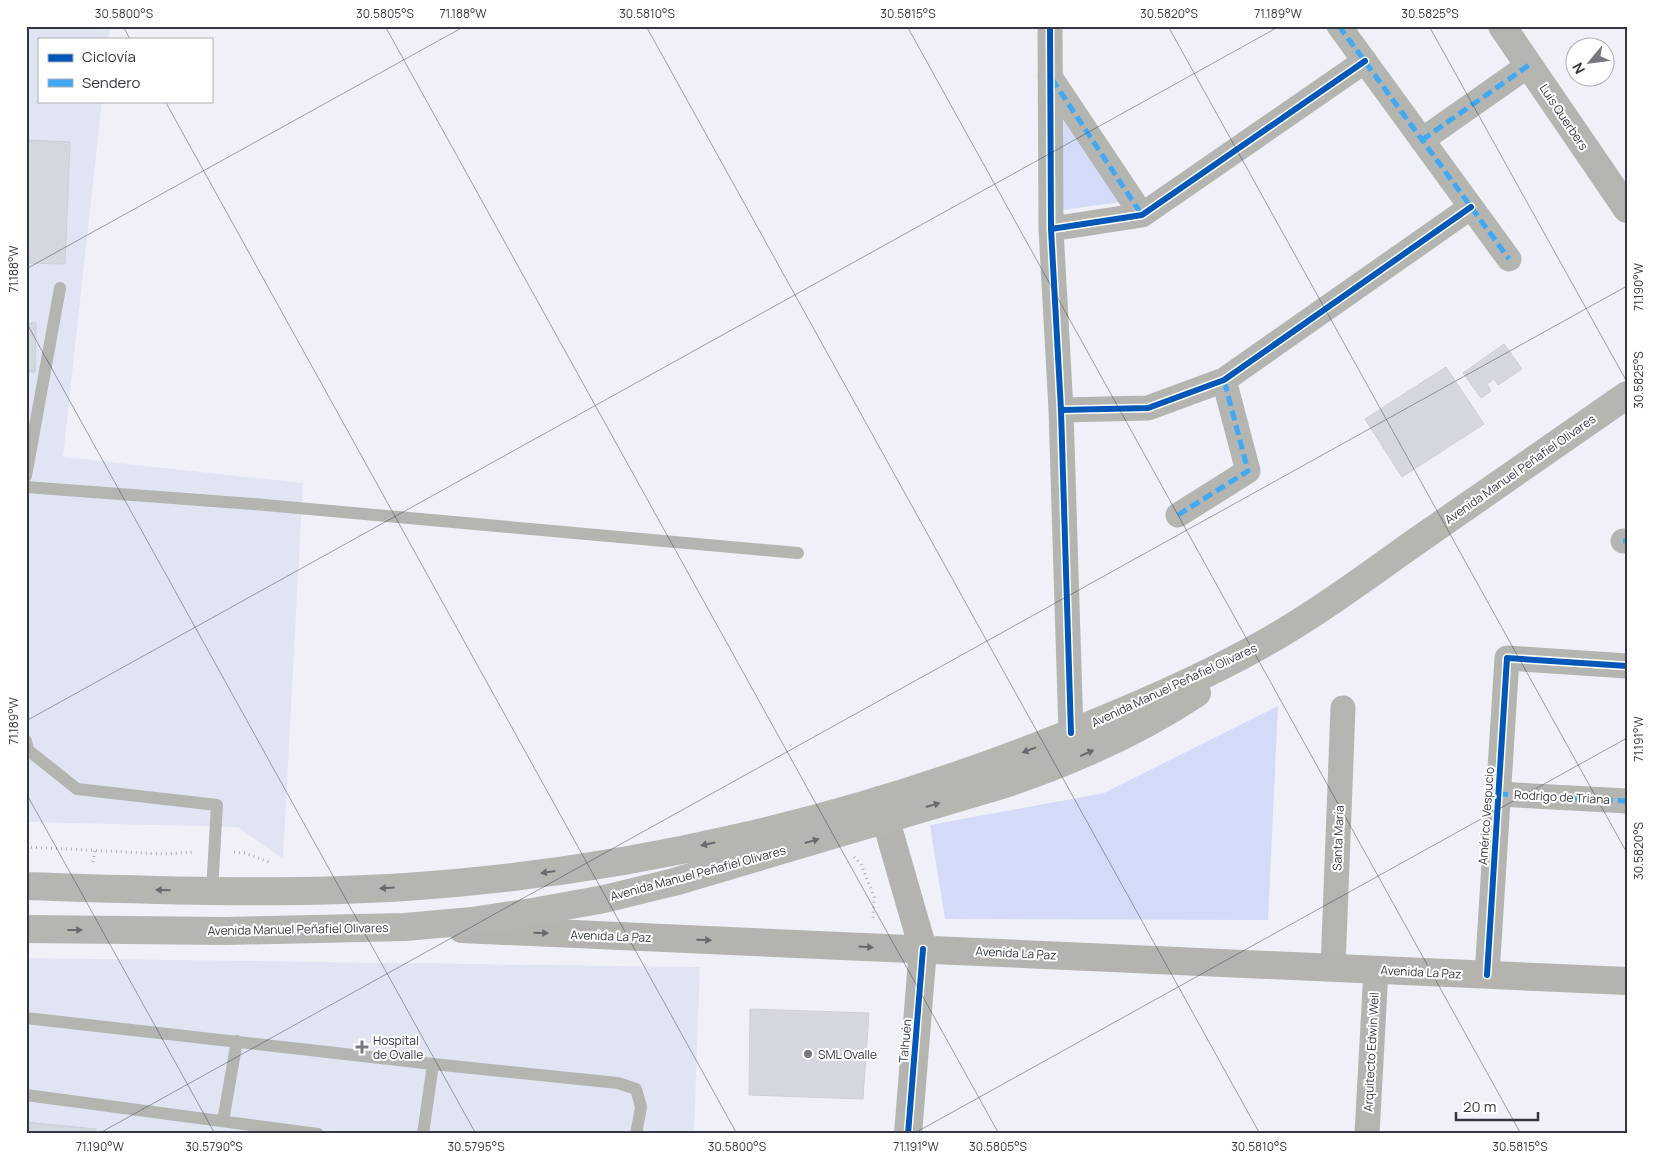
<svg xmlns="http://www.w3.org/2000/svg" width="1653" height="1160" viewBox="0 0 1653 1160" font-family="Manrope,sans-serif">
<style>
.built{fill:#e1e5f3}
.green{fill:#d3dbf9}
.building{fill:#d5d7e0;stroke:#cdcfd6}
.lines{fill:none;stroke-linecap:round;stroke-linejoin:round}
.path{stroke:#afaeac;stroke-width:3;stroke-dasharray:1 4;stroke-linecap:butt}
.service{stroke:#b4b4b0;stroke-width:12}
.minor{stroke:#b4b4b0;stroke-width:25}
.tertiary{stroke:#b4b4b0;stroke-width:28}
.secondary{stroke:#b4b3af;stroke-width:28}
.primary{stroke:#b5b5b1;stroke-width:28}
.quiet{stroke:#3fa9f5;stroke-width:5;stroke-dasharray:10 5;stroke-linecap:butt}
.cycleway-casing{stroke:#fff;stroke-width:9}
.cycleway{stroke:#0057b8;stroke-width:6}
.oneway{fill:#68696e}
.oneway2{fill:#67696e}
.ticks{fill:none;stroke:#343742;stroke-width:1;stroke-opacity:0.45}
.poi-dot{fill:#767882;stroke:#fff;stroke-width:2}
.labels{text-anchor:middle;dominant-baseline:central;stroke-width:4;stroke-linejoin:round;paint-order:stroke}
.street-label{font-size:12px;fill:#343742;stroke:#fff}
.poi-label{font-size:12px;fill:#343742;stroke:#fff;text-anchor:start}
.neatline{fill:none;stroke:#343742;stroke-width:2}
.ticks-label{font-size:12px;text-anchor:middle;fill:#343742}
</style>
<rect width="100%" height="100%" fill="#f0f1f8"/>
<path class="built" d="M26,26H110L109,39H39V101H102L63,457L303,483L283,859L238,827L26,822Z
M26,958L700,967L694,1134H26Z"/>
<path class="green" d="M1061,109L1122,202L1062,210Z
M1278,706L1268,920L945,919L930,825L1104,793Z"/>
<path class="building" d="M26,140L70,142L65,264L26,263Z
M26,323H36L35,372H26Z
M1504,344L1522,369L1498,385L1494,379L1487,384L1491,391L1481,398L1463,373Z
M1446,367L1484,424L1402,477L1365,419Z
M750,1009L869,1013L863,1099L749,1095Z
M26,1122L96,1129V1134H26Z"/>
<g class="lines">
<path class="path" d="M26,847L164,854L195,852
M234,852L244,853L269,862
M854,857L861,864L874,897L873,920
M93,862L95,850"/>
<path class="service" d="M26,476L60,288
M26,487L253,504L798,553
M26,741L28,750L77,789L217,805L212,891
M26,1018L433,1064L618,1083L636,1089L641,1107L636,1134
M26,1095L318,1134
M223,1121L237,1041
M423,1134L433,1064"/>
<path class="minor" d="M1050,26L1051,229L1061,410L1071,733
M1339,26L1509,259
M1050,77L1142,215
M1422,140L1529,65
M1051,229L1142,215L1365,61
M1061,410L1148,408L1224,380L1471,207
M1178,515L1248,471L1224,380
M1623,541H1627
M1498,794L1627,801
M1333,968L1343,708
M1487,975L1507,658L1627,666
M1367,1134L1376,970"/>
<path class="tertiary" d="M1502,26L1627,209
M908,1134L923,949"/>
<path class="secondary" d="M880,800L923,949
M462,929L1627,981"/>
<path class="primary" d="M26,886C153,890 279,895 406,887C632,872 857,819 1068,734C1134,707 1201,679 1263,644C1316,614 1365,578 1414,543C1485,494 1556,445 1627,395
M26,929L226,931L405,927L472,921L538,911L604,899L674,882L1005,784C1073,761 1137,733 1197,693"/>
<path class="quiet" d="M1339,26L1509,259
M1052,79L1142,215
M1422,140L1529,65
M1178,515L1248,471L1224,380
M1623,541H1627
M1498,794L1627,801"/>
<g class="cycleway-casing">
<path id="cycleway" d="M1050,26L1051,229L1061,410L1071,733
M1051,229L1142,215L1365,61
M1061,410L1148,408L1224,380L1471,207
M1487,975L1507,658L1627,666
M908,1134L923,949"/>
</g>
<use href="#cycleway" class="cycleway"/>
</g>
<defs><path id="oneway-solid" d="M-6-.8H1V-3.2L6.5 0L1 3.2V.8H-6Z" transform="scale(1.25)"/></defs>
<g class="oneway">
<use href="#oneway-solid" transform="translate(1029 750) rotate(159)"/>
<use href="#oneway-solid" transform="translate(1087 753) rotate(-24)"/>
<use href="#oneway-solid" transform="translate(933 805) rotate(-16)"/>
<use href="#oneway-solid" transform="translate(812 841) rotate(-16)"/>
<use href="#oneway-solid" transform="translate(708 844) rotate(168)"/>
<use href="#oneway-solid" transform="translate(548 872) rotate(172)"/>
<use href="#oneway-solid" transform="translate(387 888) rotate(177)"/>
<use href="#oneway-solid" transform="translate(163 890) rotate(-178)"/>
<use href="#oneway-solid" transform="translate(75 930)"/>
</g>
<g class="oneway2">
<use href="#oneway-solid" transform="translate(541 933) rotate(2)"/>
<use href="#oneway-solid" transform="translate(704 940) rotate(2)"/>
<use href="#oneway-solid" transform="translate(866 947) rotate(3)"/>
</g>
<path class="ticks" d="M123,26L130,39M385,26L999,1134M646,26L1260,1134M907,26L1521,1134M1168,26L1627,853M1429,26L1627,382M165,101L737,1134M26,269L465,26M26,322L476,1134M26,721L1280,26M26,793L215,1134M98,1134L1627,286M913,1134L1627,738"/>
<g class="poi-dot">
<path d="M359.5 1039.5h5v5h5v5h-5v5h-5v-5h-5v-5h5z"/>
<circle cx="808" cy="1054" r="5"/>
</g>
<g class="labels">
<g class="street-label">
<text transform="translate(1564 117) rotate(56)">Luis Querbers</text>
<text transform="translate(1520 469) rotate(-35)">Avenida Manuel Peñafiel Olivares</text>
<text transform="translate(1174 685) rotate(-25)">Avenida Manuel Peñafiel Olivares</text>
<text transform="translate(1562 797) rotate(3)">Rodrigo de Triana</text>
<text transform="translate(1486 816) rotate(-86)">Américo Vespucio</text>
<text transform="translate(1338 838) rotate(-88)">Santa María</text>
<text transform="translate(698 873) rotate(-15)">Avenida Manuel Peñafiel Olivares</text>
<text transform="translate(298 929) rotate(-1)">Avenida Manuel Peñafiel Olivares</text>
<text transform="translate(611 936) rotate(2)">Avenida La Paz</text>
<text transform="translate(1016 953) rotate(3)">Avenida La Paz</text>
<text transform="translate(1421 972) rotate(3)">Avenida La Paz</text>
<text transform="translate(905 1041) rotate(-85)">Talhuén</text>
<text transform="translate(1371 1052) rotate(-87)">Arquitecto Edwin Weil</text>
</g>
<g class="poi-label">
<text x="373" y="1040">Hospital<tspan x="373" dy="14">de Ovalle</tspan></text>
<text x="818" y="1054">SML Ovalle</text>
</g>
</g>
<rect width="1653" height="1160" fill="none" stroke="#ffffff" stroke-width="55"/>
<rect x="38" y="38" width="175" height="65" fill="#ffffff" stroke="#aeafb3"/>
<rect x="48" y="54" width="25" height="8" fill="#0057b8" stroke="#aeafb3"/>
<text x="82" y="62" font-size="15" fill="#343742">Ciclovía</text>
<rect x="48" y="79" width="25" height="8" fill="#3fa9f5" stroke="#aeafb3"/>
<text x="82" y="88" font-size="15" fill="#343742">Sendero</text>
<g transform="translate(1590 62) rotate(241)"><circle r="24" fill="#ffffff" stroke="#aeafb3"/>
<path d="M0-4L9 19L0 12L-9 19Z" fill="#767882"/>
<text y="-8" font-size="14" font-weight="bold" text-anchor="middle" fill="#343742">N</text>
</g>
<path d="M1456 1112v8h82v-8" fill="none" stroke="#343742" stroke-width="2.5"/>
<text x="1463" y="1112" font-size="15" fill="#343742" stroke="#ffffff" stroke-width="4" paint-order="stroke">20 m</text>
<rect x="28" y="28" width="1598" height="1104" class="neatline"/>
<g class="ticks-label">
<text x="124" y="18">30.5800°S</text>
<text x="385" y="18">30.5805°S</text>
<text x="463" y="18">71.188°W</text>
<text x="647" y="18">30.5810°S</text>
<text x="908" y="18">30.5815°S</text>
<text x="1169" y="18">30.5820°S</text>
<text x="1278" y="18">71.189°W</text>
<text x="1430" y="18">30.5825°S</text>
<text transform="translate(14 269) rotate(-90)" y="4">71.188°W</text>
<text transform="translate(1639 287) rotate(-90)" y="4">71.190°W</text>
<text transform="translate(1639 380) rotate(-90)" y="4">30.5825°S</text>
<text transform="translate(14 721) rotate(-90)" y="4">71.189°W</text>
<text transform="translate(1639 739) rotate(-90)" y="4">71.191°W</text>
<text transform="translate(1639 851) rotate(-90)" y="4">30.5820°S</text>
<text x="100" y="1151">71.190°W</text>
<text x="214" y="1151">30.5790°S</text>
<text x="476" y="1151">30.5795°S</text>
<text x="737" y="1151">30.5800°S</text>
<text x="916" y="1151">71.191°W</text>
<text x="998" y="1151">30.5805°S</text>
<text x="1259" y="1151">30.5810°S</text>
<text x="1520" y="1151">30.5815°S</text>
</g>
</svg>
